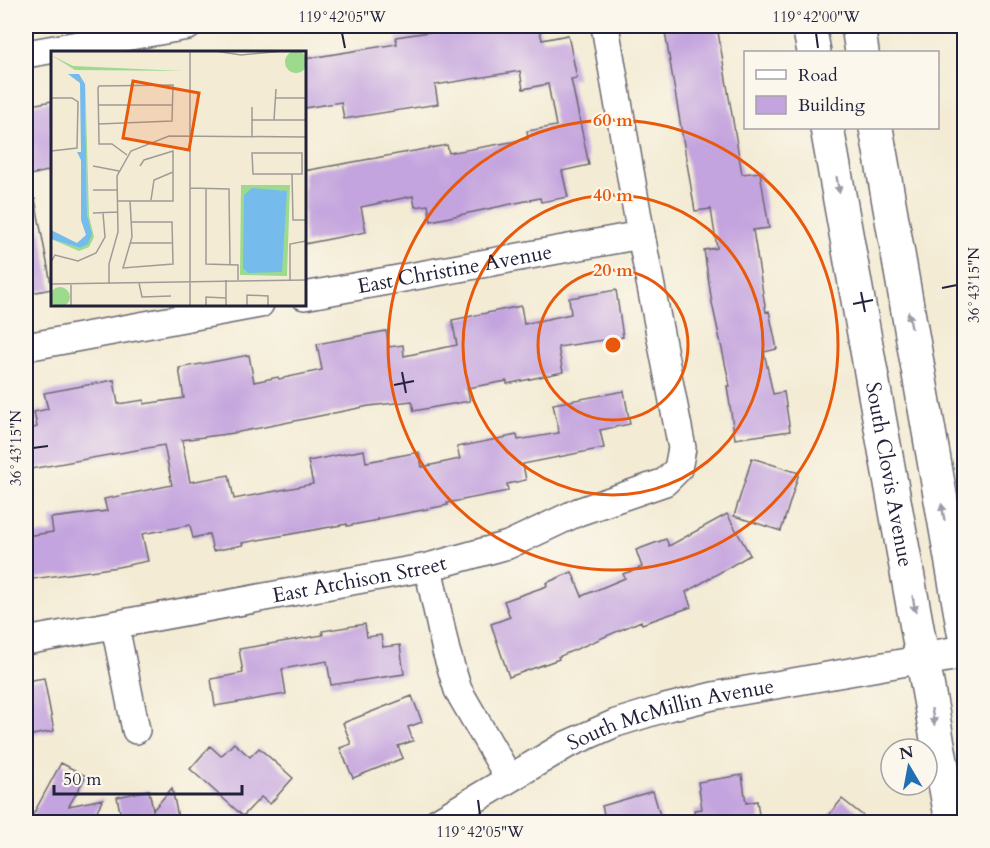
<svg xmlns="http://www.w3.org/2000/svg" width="990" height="848" viewBox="0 0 990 848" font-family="Cardo,serif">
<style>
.building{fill:#c4a4de}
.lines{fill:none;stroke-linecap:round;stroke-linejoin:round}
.minor-casing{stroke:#6b6871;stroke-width:30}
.tertiary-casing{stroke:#6b6871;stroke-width:36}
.primary-casing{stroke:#6b6871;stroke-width:36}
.minor{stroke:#fff;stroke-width:27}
.tertiary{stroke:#fff;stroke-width:33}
.primary{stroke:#fff;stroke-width:33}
.oneway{fill:#9c9ca7}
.ticks{fill:none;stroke:#22223b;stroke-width:2}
.ring{fill:none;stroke:#e8590c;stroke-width:3}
.labels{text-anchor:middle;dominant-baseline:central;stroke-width:4.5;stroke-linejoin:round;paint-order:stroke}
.street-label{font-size:21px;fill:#22223b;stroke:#fbf7ec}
.inset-road{fill:none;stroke:#9f9b97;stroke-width:1.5}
.view{fill:#e8590c;fill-opacity:0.15;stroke:#e8590c;stroke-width:3}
.inset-edge{fill:none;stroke:#22223b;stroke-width:3}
.centre{fill:#e8590c;stroke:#fbf7ec;stroke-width:3}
.ring-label{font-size:18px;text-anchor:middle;font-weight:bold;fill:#e8590c;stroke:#fbf7ec;stroke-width:4.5;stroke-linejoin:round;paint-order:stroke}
.neatline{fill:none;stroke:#22223b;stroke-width:2}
.ticks-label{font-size:15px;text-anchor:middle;fill:#22223b}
</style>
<rect width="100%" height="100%" fill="#fbf7ec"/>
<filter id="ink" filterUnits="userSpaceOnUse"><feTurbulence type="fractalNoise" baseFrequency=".0167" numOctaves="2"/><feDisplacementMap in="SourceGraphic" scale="12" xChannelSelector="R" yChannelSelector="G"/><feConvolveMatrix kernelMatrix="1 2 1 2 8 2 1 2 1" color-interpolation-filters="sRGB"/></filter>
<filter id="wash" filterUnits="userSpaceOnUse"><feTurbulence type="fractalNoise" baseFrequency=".008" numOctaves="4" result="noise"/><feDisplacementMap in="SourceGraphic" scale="24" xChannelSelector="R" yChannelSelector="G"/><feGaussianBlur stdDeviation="1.35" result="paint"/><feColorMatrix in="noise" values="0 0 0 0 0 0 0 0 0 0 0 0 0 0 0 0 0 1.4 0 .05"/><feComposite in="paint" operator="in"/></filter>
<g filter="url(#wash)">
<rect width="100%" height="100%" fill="#f3ebd4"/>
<g id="blocks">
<path class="building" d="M469,26H539L542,40L568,35L577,78L571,79L589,165L562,171L568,197L541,202L540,198L431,221L428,205L415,207L413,196L361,207L366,232L304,244V171L447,145L449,153L528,139L527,131L556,126L548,84L523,89L520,71L435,85L438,104L344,119L341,102L304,108V59L397,44L396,37Z
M664,26H717L742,174L760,172L769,228L753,230L766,312L769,311L777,349L764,352L773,394L784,392L790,431L735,439L727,386H730L712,303L704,250L717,248L711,209L695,211Z
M52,101V170L26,176V106Z
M35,199L52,289L26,294V200Z
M616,290L623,337L558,347L563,372L507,384V381L467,388L470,401L441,406L414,411L412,401L369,406L234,433L182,440L190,482L229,475L234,499L313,484L308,461L364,450L366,462L419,452L422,467L460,459L457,447L517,435L518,440L559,433L553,404L624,391L630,424L600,430L604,448L523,464L526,480L507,484L508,491L447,503L448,505L377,519L378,520L347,526V524L242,543L243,545L213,551L209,534L193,538L190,525L142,534L148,561L118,567L26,580V536L53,532L51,518L107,511L104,499L172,485L164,445L31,469L26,441V430L37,427L34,412L48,409L44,393L114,380L118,404L144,400V404L184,398L179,368L249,355L254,382L278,377L279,379L322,370L317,344L386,331L389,347L403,345L404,356L457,345L452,320L521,306L524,324L571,314L569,298Z
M752,458L799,473L781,531L734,516Z
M727,514L750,555L686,592L691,607L642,624L641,621L558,657L559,659L509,677L491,624L510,617L504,601L547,586L546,583L572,572L582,596L625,578L623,574L642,567L636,550L666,539L669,546Z
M365,624L367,637L381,635L383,647L400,645L404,674L331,685L327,661L282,669L286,694L215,706L211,679L243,673L239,649L323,635L322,631Z
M44,678L54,731L26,736V681Z
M412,696L422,722L408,727L413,741L398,746L403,758L353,778L340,748L351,744L343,723Z
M234,743L250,757L259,748L293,778L270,804L261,797L243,816L190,769L210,746L221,756Z
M61,763L86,776L69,806L103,799L91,822H29Z
M742,775L746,803L757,801L760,822H695L694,810L702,809L698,782Z
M172,788L179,822H122L117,797L149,790L153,810Z
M653,791L662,822H606L602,806Z
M842,799L871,822H823Z"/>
</g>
</g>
<g filter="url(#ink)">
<use href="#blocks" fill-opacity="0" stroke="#6b6871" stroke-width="1.5"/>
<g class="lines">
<g class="minor-casing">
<g id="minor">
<path d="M26,54L188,26"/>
<path id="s1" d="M304,296L641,235"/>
<path d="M26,347L260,304"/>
<path d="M428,567L446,651L458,690L509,778"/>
<path d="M115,626L136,730"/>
<path id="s2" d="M26,641L428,567L508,545L578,512L665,482L678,469L682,448L641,235L605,26"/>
<path id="s3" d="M437,822L566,745L616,723L665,708L713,696L924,659"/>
</g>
</g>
<g class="tertiary-casing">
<path id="tertiary" d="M924,659L964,652"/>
</g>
<g class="primary-casing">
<g id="primary">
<path d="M809,26L814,52"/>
<path d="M858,26L862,52"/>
<path id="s4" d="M827,128L952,822"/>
<path d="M876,128L964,632"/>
</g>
</g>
<use href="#minor" class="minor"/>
<use href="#tertiary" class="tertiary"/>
<use href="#primary" class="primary"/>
</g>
<defs><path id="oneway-solid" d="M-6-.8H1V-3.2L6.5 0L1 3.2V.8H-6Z" transform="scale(1.5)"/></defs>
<g class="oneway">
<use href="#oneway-solid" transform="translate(838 185) rotate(80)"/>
<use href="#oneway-solid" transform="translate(910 320) rotate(-100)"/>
<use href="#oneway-solid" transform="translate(943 512) rotate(-100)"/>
<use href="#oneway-solid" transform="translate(914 604) rotate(80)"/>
<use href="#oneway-solid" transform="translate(933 717) rotate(80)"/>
</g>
</g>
<path class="ticks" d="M342,33L345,48M816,33L818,48M942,288L957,285M861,292L865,312M853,304L873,300M402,372L406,393M394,385L414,381M33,448L48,446M478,800L480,815"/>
<g class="ring">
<circle cx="613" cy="345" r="75"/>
<circle cx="613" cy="345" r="150"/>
<circle cx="613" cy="345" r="225"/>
</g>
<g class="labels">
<g class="street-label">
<text stroke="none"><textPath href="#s1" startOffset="153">East Christine Avenue</textPath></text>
<text stroke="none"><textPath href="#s4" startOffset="352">South Clovis Avenue</textPath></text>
<text stroke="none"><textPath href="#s2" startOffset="339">East Atchison Street</textPath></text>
<text stroke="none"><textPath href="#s3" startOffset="260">South McMillin Avenue</textPath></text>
</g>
</g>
<g transform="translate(51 51)">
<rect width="255" height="255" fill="#f3ebd4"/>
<path d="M234 11a11 11 0 1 1 22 0a11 11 0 1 1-22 0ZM0,4L22,15L132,20L24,19ZM34,23L38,165L43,186L38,196L28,200L0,188L29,197L40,180L36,163ZM190,134H239L236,225L189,224ZM-1 246a10 10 0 1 1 20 0a10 10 0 1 1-20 0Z" fill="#9dda8e"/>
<path d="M17,23H28L34,33L36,163L41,183L37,193L29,197L0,188V179L26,192L35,184L30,169V109L26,101H30L29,32ZM201,137L236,140L231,221L197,222L192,217L193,144Z" fill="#75bcec"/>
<path class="inset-road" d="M164,0L190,4L232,0M0,47H21L27,51L26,97L0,100M225,47H255M47,54H122M201,69H255M223,69L225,38M47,73L121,70L122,34L48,35L47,37L48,90V93H61L76,104M201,85V56M201,102H251V123H202ZM42,115L68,120M241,123L242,169H255M139,137L178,138L179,213M155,137V213L187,214V229M42,139H66M100,149L103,129L122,121M66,150H122V100L93,109L89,115M79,150L81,186L72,217L122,213L121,171H80M42,162L66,161M80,192H122M0,211L4,204L27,210L45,202L54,186L52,162M175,229V255M239,229V193L255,190M88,232L91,246L120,245M0,233L255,229M58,233V213L67,181L66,125L80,100L118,85L255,86M20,255V233M139,255V0M155,255V246L175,247M196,255V244L217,245V255"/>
<path class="view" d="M82,30L148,42L138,99L72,87Z"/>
<rect width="255" height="255" class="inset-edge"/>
</g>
<circle cx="613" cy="345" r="9" class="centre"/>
<g class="ring-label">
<text x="613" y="126">60 m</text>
<text x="613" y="201">40 m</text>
<text x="613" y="276">20 m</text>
</g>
<rect width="990" height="848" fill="none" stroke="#fbf7ec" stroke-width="66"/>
<rect x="744" y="51" width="195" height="78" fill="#fbf7ec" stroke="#a4a2a5" stroke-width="1.5"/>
<rect x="756" y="70" width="30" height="9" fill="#ffffff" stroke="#a4a2a5" stroke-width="1.5"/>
<text x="798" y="81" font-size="18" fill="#22223b">Road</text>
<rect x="756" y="96" width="30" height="18" fill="#c4a4de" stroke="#a4a2a5" stroke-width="1.5"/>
<text x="798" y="111" font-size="18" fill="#22223b">Building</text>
<g transform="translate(909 767) rotate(350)"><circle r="28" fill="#fbf7ec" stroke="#a4a2a5" stroke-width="1.5"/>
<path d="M0-4.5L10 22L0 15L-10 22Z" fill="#1f6fb2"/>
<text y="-9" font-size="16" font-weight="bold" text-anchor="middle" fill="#22223b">N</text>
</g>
<path d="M54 785v9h188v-9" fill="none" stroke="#22223b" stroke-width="3"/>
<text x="63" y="785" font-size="18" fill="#22223b" stroke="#fbf7ec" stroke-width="4.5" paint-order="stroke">50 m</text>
<rect x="33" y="33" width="924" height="782" class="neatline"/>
<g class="ticks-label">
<text x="342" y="22">119°42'05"W</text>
<text x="816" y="22">119°42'00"W</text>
<text transform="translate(974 285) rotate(-90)" y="5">36°43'15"N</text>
<text transform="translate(16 448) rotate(-90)" y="5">36°43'15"N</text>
<text x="480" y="837">119°42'05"W</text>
</g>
</svg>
